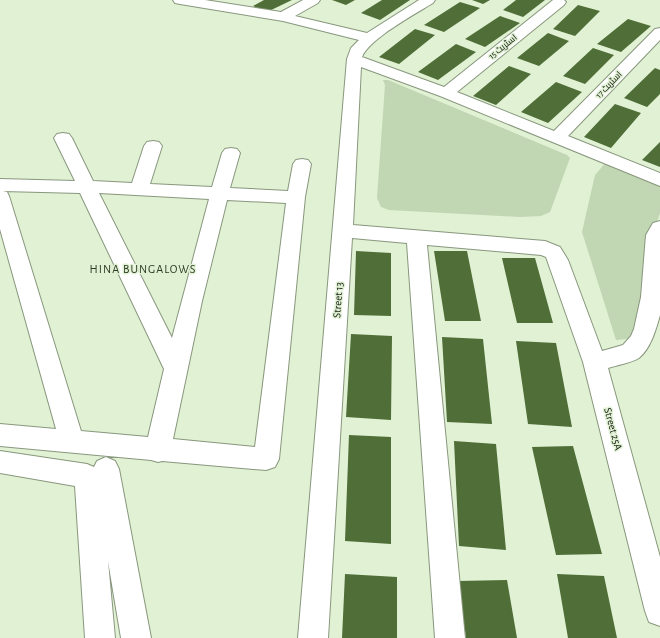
<svg xmlns="http://www.w3.org/2000/svg" width="660" height="638" viewBox="0 0 660 638" font-family="'Alegreya Sans',Cairo,sans-serif">
<style>
.green{fill:#c1d6b2}
.building{fill:#506e37}
.lines{fill:none;stroke-linecap:round;stroke-linejoin:round}
.minor-casing{stroke:#88977d;stroke-width:2}
.minor{fill:#fff;fill-rule:evenodd}
.labels{text-anchor:middle;dominant-baseline:central;stroke-width:3;stroke-linejoin:round;paint-order:stroke}
.far-street-label{font-size:9px;fill:#11170d;stroke:#e0f1d4}
.street-label{font-size:11px;fill:#11170d;stroke:#e0f1d4}
.neighbourhood-label{font-size:12px;letter-spacing:1px;fill:#2e3b24;stroke:#e0f1d4}
</style>
<rect width="100%" height="100%" fill="#e0f1d4"/>
<path class="green" d="M383,80H388L567,155L570,158L550,212L541,216L520,217L389,210L381,207L377,198L385,85Z
M607,161L660,184V213L655,227L636,334L626,339L616,340L582,232L595,175Z"/>
<path class="building" d="M264,0H292L267,12L253,6Z
M332,0H355L346,5Z
M382,0H410L380,20L361,13Z
M472,0H490L483,4Z
M516,0H545L523,17L503,10Z
M460,2L480,8L444,32L424,25Z
M578,5L600,11L575,36L553,29Z
M500,16L520,23L485,47L465,39Z
M628,19L651,26L621,52L597,44Z
M415,29L435,35L399,64L379,57Z
M548,33L569,41L539,66L517,58Z
M456,44L476,52L438,80L418,72Z
M593,48L614,55L585,84L563,76Z
M509,66L531,74L496,105L473,96Z
M655,68L660,70V94L647,107L624,98Z
M556,82L582,92L548,123L521,112Z
M615,104L641,113L611,148L584,137Z
M660,142V167L642,160Z
M356,251L391,253V316L354,315Z
M434,251H467L481,321H445Z
M502,258H535L553,323H517Z
M351,334L392,336L391,420L346,417Z
M442,337L483,339L492,424L447,422Z
M516,341L556,343L572,427L528,424Z
M349,435L391,437V544L345,541Z
M454,441L496,444L506,550L459,546Z
M573,446L602,554L556,555L532,447Z
M345,574L397,577V638H342Z
M557,574L604,576L617,638H568Z
M507,580L517,638H466L458,581Z"/>
<g class="lines">
<g class="minor-casing">
<path id="minor" d="M173,0H205L281,12L303,0H320L318,3L295,16L367,33L419,0H435L433,3C415,14 369,39 362,57L444,87L553,0H564L566,2L564,5L457,92L554,131L655,29L660,28V40L568,136L660,173V186L440,96L361,67L353,225L545,241L560,247L568,260L602,351L623,345L631,336L634,329L641,297L646,235L653,223L660,221V315C656,329 651,348 639,358C631,363 617,365 608,368L660,557V626L649,622L645,611L583,362L546,257L541,255L427,245L465,638H435L407,243L352,238L328,638H298L347,59L351,48L359,40L283,21L180,4L175,3Z
M63,133L69,134L72,138L93,181L132,183L144,146L147,142L153,141L159,142L162,146L150,184L212,187L222,153L225,149L231,148L237,149L240,153L230,188L288,191L293,164L296,160L302,159L308,160L311,164L305,197L279,459L275,467L266,470L162,461L158,462L151,460L0,446V424L56,429L0,229V179L75,181L54,138L57,134ZM3,191L80,193L164,369L148,437L81,431L9,196L7,192ZM99,193L209,199L172,338ZM227,200L286,203L255,447L173,439L202,301Z
M0,451L87,464L94,467L97,461L106,457L115,461L119,469L151,638H121L108,561L115,638H85L75,486L0,473Z"/>
</g>
<use href="#minor" class="minor"/>
</g>
<g class="labels">
<g class="far-street-label">
<text transform="translate(503 47) rotate(-39)">اسٹریٹ 15</text>
<text transform="translate(609 85) rotate(-46)">اسٹریٹ 17</text>
</g>
<g class="street-label">
<text transform="translate(338 300) rotate(-86)">Street 13</text>
<text transform="translate(613 429) rotate(75)">Street 25A</text>
</g>
<g class="neighbourhood-label">
<text x="143" y="269">HINA BUNGALOWS</text>
</g>
</g>
</svg>
